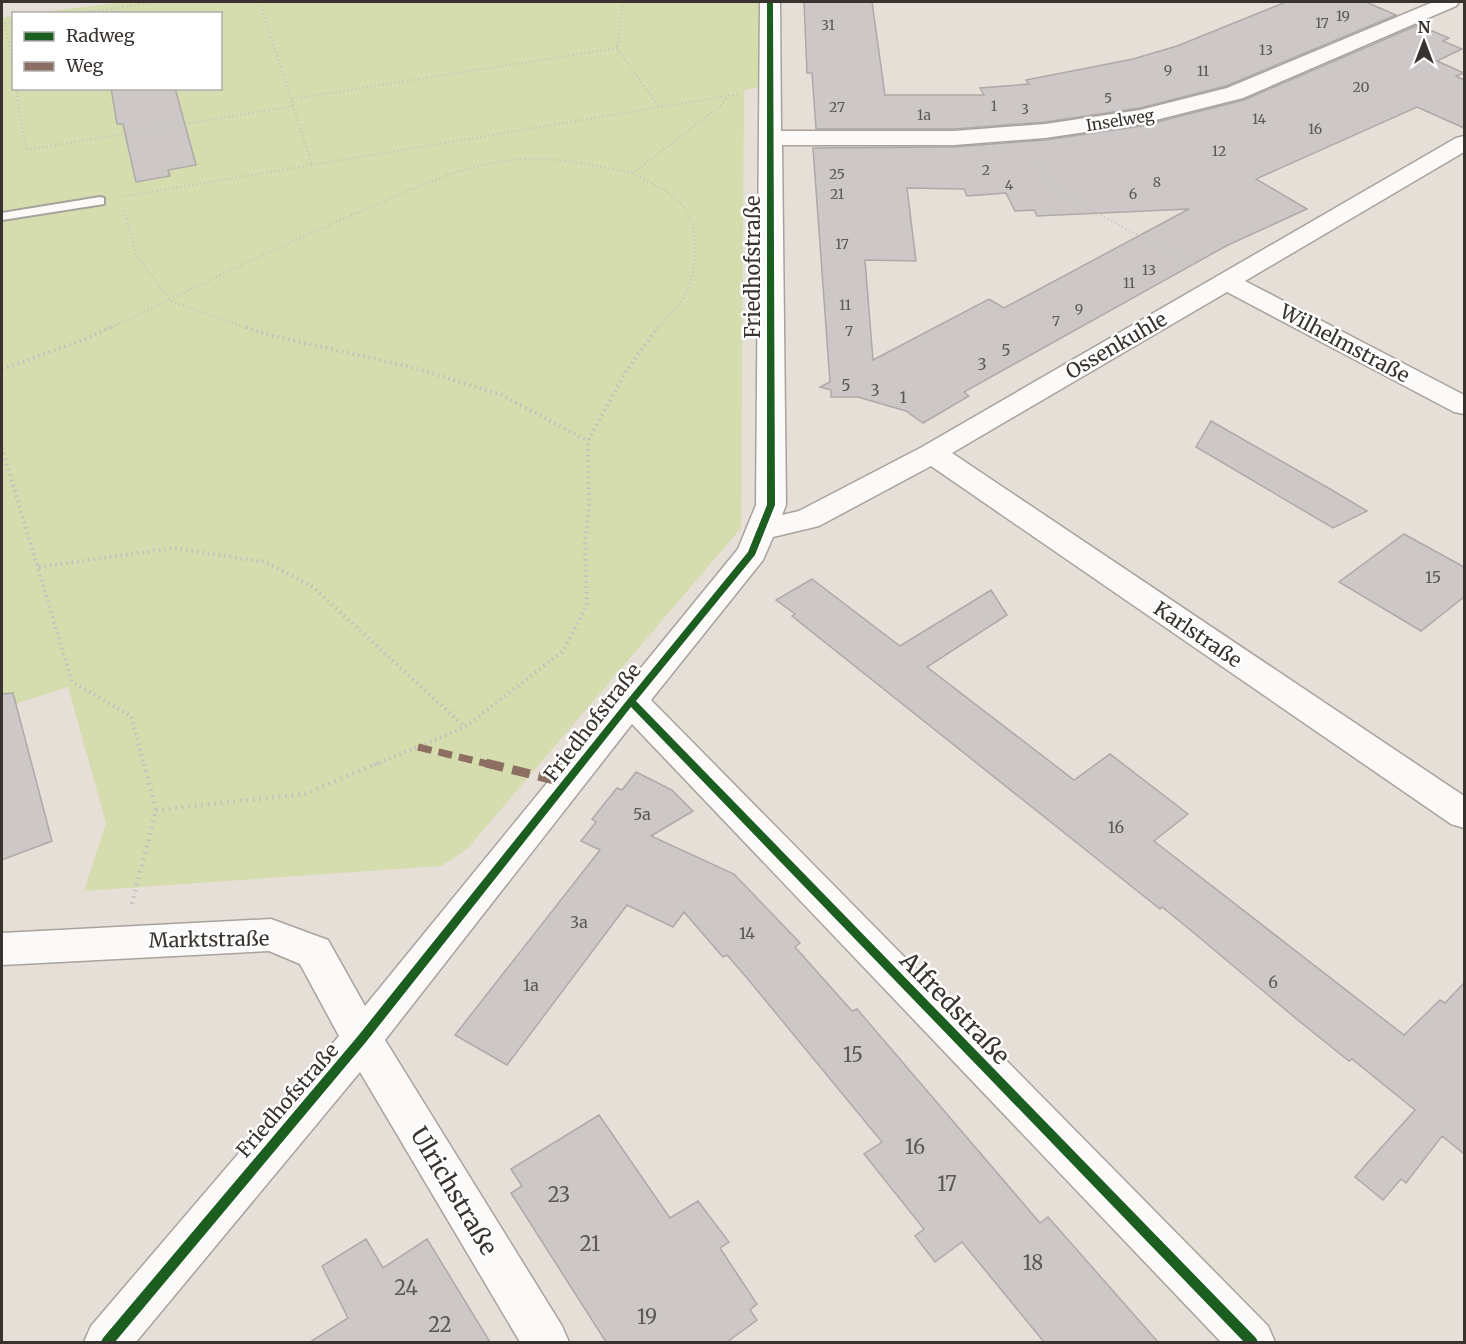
<svg xmlns="http://www.w3.org/2000/svg" width="1466" height="1344" viewBox="0 0 1466 1344" font-family="Merriweather,serif">
<style>
.green{fill:#d5dcad}
.building{fill:#cdc8c7;stroke:#aea9a8;stroke-width:1.5;fill-rule:evenodd}
.lines{fill:none;stroke-linecap:round;stroke-linejoin:round}
.lane-casing{stroke:#a8a29d;stroke-width:4}
.street-casing{stroke:#a8a29d;stroke-width:3}
.path-far2{stroke:#c2c0be;stroke-width:2;stroke-dasharray:1 3;stroke-linecap:butt}
.path-far1{stroke:#c2c0be;stroke-width:4;stroke-dasharray:1.5 4;stroke-linecap:butt}
.path{stroke:#c2c0be;stroke-width:4.5;stroke-dasharray:1.5 5;stroke-linecap:butt}
.lane{fill:#fbfaf9;fill-rule:evenodd}
.street{fill:#fbfaf9;fill-rule:evenodd}
.quiet-far1{stroke:#8d6e63;stroke-width:7;stroke-dasharray:14 7;stroke-linecap:butt}
.quiet{stroke:#8d6e63;stroke-width:9;stroke-dasharray:18 9;stroke-linecap:butt}
.cycleway-casing{stroke:#fff;stroke-width:4}
.cycleway{fill:#1b5e20;fill-rule:evenodd}
.labels{text-anchor:middle;dominant-baseline:central;stroke-width:5;stroke-linejoin:round;paint-order:stroke}
.far-number-label{font-size:14px;fill:#5d5854}
.far-street-label{font-size:16px;fill:#38332e;stroke:#fff}
.number-label{font-size:16px;fill:#5d5854}
.street-label{font-size:20px;fill:#38332e;stroke:#fff}
.near-number-label{font-size:20px;fill:#5d5854}
.near-street-label{font-size:24px;fill:#38332e;stroke:#fff}
</style>
<rect width="100%" height="100%" fill="#e6dfd7"/>
<path class="green" d="M124,2H760L759,87L744,90L741,528L467,849L441,866L84,891L106,823L68,687L2,708V18L13,16L14,88H220V14L35,13Z"/>
<path class="building" d="M804,2H872L885,95H984L980,88L1029,84L1026,80L1133,59L1177,46L1286,2H1366L1396,15L1226,86L1140,108L1045,122L954,129H816L812,73H807Z
M1418,25L1449,38L1443,41L1462,49L1437,61L1464,73L1456,76L1464,80V128L1417,107L1256,179L1307,209L1226,246L964,392L969,396L923,423L906,411L858,397H831V390L820,387L830,382L813,148L954,147L1045,140L1141,126L1244,100ZM907,188L964,189L967,196L1006,193L1015,211L1034,210L1037,216L1189,209L1004,308L989,299L873,360L865,260L916,261Z
M111,88H175L196,165L168,170L170,176L136,182L123,124H117Z
M1211,421L1330,489L1367,511L1333,528L1196,447Z
M1404,534L1464,567V597L1421,631L1339,582Z
M812,579L900,646L991,590L1007,615L927,667L1074,780L1110,754L1188,814L1154,841L1404,1035L1440,1000L1445,1003L1464,983V1154L1442,1136L1406,1183L1401,1179L1383,1200L1355,1177L1415,1110L1352,1059L1349,1061L1299,1021L1188,928L1162,907L1160,909L792,616L795,614L776,600Z
M13,693L52,841L2,860V694Z
M636,772L672,790L693,811L651,836L734,874L800,943L795,947L852,1011L857,1009L1040,1223L1048,1217L1158,1342H1044L962,1242L935,1262L915,1236L924,1229L864,1154L882,1142L747,978L727,955L723,957L684,912L673,927L627,905L507,1065L455,1035L600,850L581,841L596,822L592,819L617,788L622,790Z
M599,1115L670,1218L698,1201L729,1242L720,1248L757,1304L750,1310L757,1320L727,1342H606L511,1193L522,1186L511,1169Z
M366,1239L383,1268L427,1239L490,1342H310L348,1318L322,1266Z"/>
<g class="lines">
<g class="lane-casing">
<path id="lane" d="M100,197L104,198V204L2,220V213Z"/>
</g>
<g class="street-casing">
<path id="street" d="M760,2H780L781,131H954L1045,124L1140,110L1227,88L1433,2H1459L1456,6L1243,98L1140,124L1045,138L954,145H782L786,505L782,515L799,511L922,447L1456,138L1464,136V152L1245,281L1464,395V414L1454,412L1227,292L952,453L1464,796V828L1451,824L931,466L819,526L773,537L763,560L651,700L1268,1326L1275,1342H1221L632,724L385,1040L562,1326L569,1342H520L360,1072L136,1342H84L91,1326L339,1036L300,964L269,951L2,965V933L271,919L328,940L365,1006L738,549L756,505Z"/>
</g>
<path class="path-far2" d="M260,2L312,166
M623,2L617,48L659,107
M75,14L159,2
M14,22L5,23L14,74
M16,88L26,150L293,106
M292,99L617,48
M1040,161L1048,178L1070,199L1195,265
M125,196L739,94
M124,211L137,257L171,301L250,329
M108,329C194,288 280,245 369,208C419,186 468,162 525,159C561,157 597,167 633,173
M657,329C665,317 681,305 686,293C697,269 700,228 684,207C672,191 649,183 633,173L719,107L729,95"/>
<path class="path-far1" d="M246,327L265,334L415,368L502,395L588,441
M2,369L86,339L111,327
M2,448L72,682L131,716L144,765
M39,567L174,548L265,562L313,587L465,727
M374,765L465,727L563,651L587,605L585,544L589,505L588,441L626,371L658,327"/>
<path class="path" d="M156,810L305,794L378,763
M132,904L156,810L144,763"/>
<use href="#lane" class="lane"/>
<use href="#street" class="street"/>
<path class="quiet-far1" d="M418,747L492,765"/>
<path class="quiet" d="M486,763L566,783"/>
<g class="cycleway-casing">
<path id="cycleway" d="M767,2H773L775,505L755,555L636,701L1256,1338L1258,1342H1244L631,707L366,1042L115,1342H101L103,1338L358,1036L628,699L748,552L767,505Z"/>
</g>
<use href="#cycleway" class="cycleway"/>
</g>
<g class="labels">
<g class="far-number-label">
<text x="1343" y="16">19</text>
<text x="1322" y="23">17</text>
<text x="828" y="25">31</text>
<text x="1266" y="50">13</text>
<text x="1168" y="70">9</text>
<text x="1203" y="71">11</text>
<text x="1361" y="87">20</text>
<text x="1108" y="98">5</text>
<text x="994" y="106">1</text>
<text x="837" y="107">27</text>
<text x="1025" y="109">3</text>
<text x="924" y="115">1a</text>
<text x="1259" y="119">14</text>
<text x="1315" y="129">16</text>
<text x="1219" y="151">12</text>
<text x="986" y="170">2</text>
<text x="837" y="174">25</text>
<text x="1157" y="182">8</text>
<text x="1009" y="185">4</text>
<text x="837" y="194">21</text>
<text x="1133" y="194">6</text>
<text x="842" y="244">17</text>
<text x="1149" y="270">13</text>
<text x="1129" y="283">11</text>
<text x="845" y="305">11</text>
<text x="1079" y="309">9</text>
<text x="1056" y="321">7</text>
<text x="849" y="331">7</text>
</g>
<g class="far-street-label">
<text transform="translate(1120 120) rotate(-9)">Inselweg</text>
</g>
<g class="number-label">
<text x="1006" y="350">5</text>
<text x="982" y="364">3</text>
<text x="846" y="385">5</text>
<text x="875" y="390">3</text>
<text x="903" y="397">1</text>
<text x="1433" y="577">15</text>
<text x="642" y="814">5a</text>
<text x="1116" y="827">16</text>
<text x="579" y="922">3a</text>
<text x="747" y="933">14</text>
<text x="1273" y="982">6</text>
<text x="531" y="985">1a</text>
</g>
<g class="street-label">
<text transform="translate(752 267) rotate(-90)">Friedhofstraße</text>
<text transform="translate(1345 343) rotate(28)">Wilhelmstraße</text>
<text transform="translate(1116 345) rotate(-30)">Ossenkuhle</text>
<text transform="translate(1198 634) rotate(34)">Karlstraße</text>
<text transform="translate(592 722) rotate(-52)">Friedhofstraße</text>
<text transform="translate(209 939) rotate(-1)">Marktstraße</text>
<text transform="translate(287 1100) rotate(-49)">Friedhofstraße</text>
</g>
<g class="near-number-label">
<text x="853" y="1054">15</text>
<text x="915" y="1146">16</text>
<text x="947" y="1183">17</text>
<text x="559" y="1194">23</text>
<text x="590" y="1243">21</text>
<text x="1033" y="1262">18</text>
<text x="406" y="1287">24</text>
<text x="647" y="1316">19</text>
<text x="440" y="1324">22</text>
</g>
<g class="near-street-label">
<text transform="translate(955 1008) rotate(46)">Alfredstraße</text>
<text transform="translate(454 1191) rotate(59)">Ulrichstraße</text>
</g>
</g>
<rect width="1466" height="1344" fill="none" stroke="#38332e" stroke-width="6"/>
<rect x="12" y="12" width="210" height="78" fill="#ffffff" stroke="#afadab" stroke-width="1.5"/>
<rect x="24" y="32" width="30" height="9" fill="#1b5e20" stroke="#afadab" stroke-width="1.5"/>
<text x="66" y="42" font-size="18" fill="#38332e">Radweg</text>
<rect x="24" y="62" width="30" height="9" fill="#8d6e63" stroke="#afadab" stroke-width="1.5"/>
<text x="66" y="72" font-size="18" fill="#38332e">Weg</text>
<g transform="translate(1424 42)" stroke="#ffffff" stroke-width="4.5" paint-order="stroke">
<path d="M0-4.5L10 22L0 15L-10 22Z" fill="#38332e"/>
<text y="-9" font-size="16" font-weight="bold" text-anchor="middle" fill="#38332e">N</text>
</g>
</svg>
